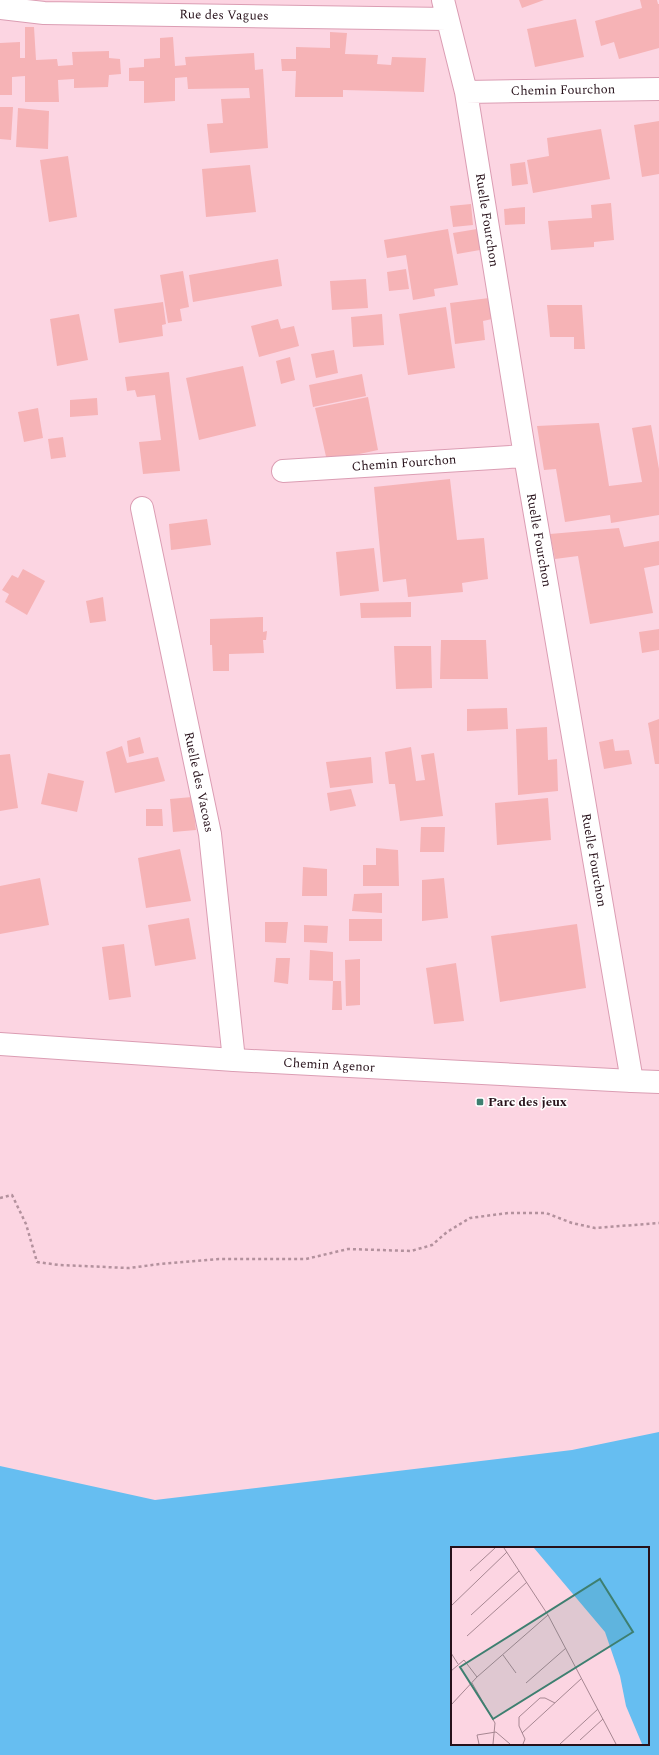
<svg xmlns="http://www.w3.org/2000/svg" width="659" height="1755" viewBox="0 0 659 1755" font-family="Spectral,serif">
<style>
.water{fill:#66bef1;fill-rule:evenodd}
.building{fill:#f6b3b6}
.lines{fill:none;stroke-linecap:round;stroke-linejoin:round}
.minor-casing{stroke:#db9db3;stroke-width:24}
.major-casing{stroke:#db9db3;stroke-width:24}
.path{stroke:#b3919d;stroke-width:2.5;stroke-dasharray:3 3;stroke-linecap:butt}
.minor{stroke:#fff;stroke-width:22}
.major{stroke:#fff;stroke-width:22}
.poi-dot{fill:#3e7f70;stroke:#fff;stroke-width:1.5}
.labels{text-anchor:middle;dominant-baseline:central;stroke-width:3;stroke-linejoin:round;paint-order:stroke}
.street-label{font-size:13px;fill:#27111a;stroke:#fff}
.poi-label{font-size:13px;font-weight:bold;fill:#27111a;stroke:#fff;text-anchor:start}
.inset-road{fill:none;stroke:#a78792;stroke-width:1}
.view{fill:#3e7f70;fill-opacity:0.15;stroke:#3e7f70;stroke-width:2}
.inset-edge{fill:none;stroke:#27111a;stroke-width:2}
</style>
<rect width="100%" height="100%" fill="#fcd5e2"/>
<path class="water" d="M659,1432V1755H0V1466L155,1500L572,1450ZM452,1548H648V1744H452Z"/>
<path class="building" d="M519,0H544L522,8Z
M640,0H657L658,4H659V48L619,59L614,42L601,46L595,21L642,8Z
M576,19L584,57L535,67L527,29Z
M25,27H34L36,60L57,59L58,66L73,65L72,52L109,51V58L120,59L121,74L109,75L108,87L74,88V79L58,80L59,102H25V76L12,77V95H0V43L20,42V58H25Z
M330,32L347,33L345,54L378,55L377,64L391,65L392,57L426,58L424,92L343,90V97H295L296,71H282L281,59H296V47L330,48Z
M173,37L175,66L186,65L185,57L254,53L255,70L263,69L268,148L210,153L207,124L223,123L221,99L250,98L249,88L188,89L187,77L175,78V101L144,103V81H129V68L144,67V59L160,58V38Z
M0,107H13L11,140L0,139Z
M18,108L49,111L48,149L16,147Z
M659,121V174L642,177L634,125Z
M601,129L610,179L533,193L527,160L549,156L547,138Z
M68,156L77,217L49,222L40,160Z
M525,162L528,184L512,186L510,164Z
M250,165L256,212L206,217L202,169Z
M611,203L614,240L594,242V247L551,250L548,221L592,218L591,205Z
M471,204L473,225L453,227L450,206Z
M525,207V224L505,225L504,209Z
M448,229L458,285L434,289L435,296L413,300L406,255L387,258L384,240Z
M477,229L480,250L457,254L453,233Z
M278,259L282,286L193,302L189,275Z
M406,269L409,289L389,291L387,272Z
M183,271L189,307L180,309L182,321L168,323L160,275Z
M366,279L368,308L332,310L330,281Z
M489,298L492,319L483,321L485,340L455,344L450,303Z
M163,302L166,324L162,325L163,336L119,343L114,309Z
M547,305H582L585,349H574V337H550Z
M446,307L455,368L408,375L399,314Z
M79,314L88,360L57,366L50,319Z
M382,314L384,345L353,347L351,317Z
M278,319L281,329L294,326L299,346L259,357L251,326Z
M334,350L338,373L316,378L311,354Z
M290,357L295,380L281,384L276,361Z
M243,366L256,426L199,440L186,378Z
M169,372L180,471L143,474L139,442L161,440L155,395L137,397L135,390L127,391L125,377Z
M362,374L366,396L313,407L309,385Z
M368,397L378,450L327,461L315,408Z
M97,398L98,415L70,417V400Z
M38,408L43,438L24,442L18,412Z
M599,423L609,486L642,482L632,428L651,425L659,469V515L611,523L610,515L565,522L556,469L544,470L537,426Z
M63,437L66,457L51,459L48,439Z
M450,479L457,540L484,538L488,579L462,583L463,592L408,597L406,579L383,582L374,487Z
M207,519L211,545L171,550L169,524Z
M619,528L624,547L659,541V565L644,568L653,613L590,624L578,556L555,559L550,534Z
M374,548L379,591L340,596L336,552Z
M23,569L45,581L27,615L5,602L9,594L2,590L12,575L18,578Z
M103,597L106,621L90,623L86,601Z
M411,602V617L361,618L360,603Z
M263,617V632L267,631L266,640H263L264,653L229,654V671H213L212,645H210V619Z
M659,629V650L642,653L639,632Z
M441,640H486L488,679H440Z
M394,646H431L432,688L396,689Z
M507,708L508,729L467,731V709Z
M659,719V764H655L648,723Z
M547,727L548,760L557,759L558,791L518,795L516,729Z
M140,737L144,753L129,757L127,741Z
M613,739L615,751L629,750L632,764L604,769L599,742Z
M122,746L127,763L158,757L165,781L115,793L106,752Z
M411,747L416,781L425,780L421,755L434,753L443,816L400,821L395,784H389L385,752Z
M10,754L18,808L0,811V755Z
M371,757L373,783L330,788L326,762Z
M48,773L84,781L77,812L41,804Z
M351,789L356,806L330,811L327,793Z
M192,797L196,830L173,832L170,799Z
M548,798L551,840L497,845L495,803Z
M146,809H162L163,826H146Z
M421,827H445L444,852H420Z
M376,848L398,850L399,886H363V865H376Z
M180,849L191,901L146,908L138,858Z
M303,867L327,869V896H302Z
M40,878L49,925L0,934V886Z
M444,878L448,918L422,921V880Z
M382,893V913L352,911L354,894Z
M189,918L196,959L155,966L148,925Z
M349,919H382V941H349Z
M265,922H288L286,943L265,942Z
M577,924L586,988L500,1002L491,936Z
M304,925L328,926L327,943L304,942Z
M124,944L131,997L109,1000L102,947Z
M310,950L333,952V981L309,980Z
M276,958H290L288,984L274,982Z
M360,959V1005L346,1006L345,960Z
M456,963L464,1021L434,1024L426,968Z
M333,981H341L342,1010H332Z"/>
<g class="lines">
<g class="minor-casing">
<path id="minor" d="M443,0L466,92L525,456L632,1081
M0,8L44,13L447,19
M466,92L659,89
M283,471L525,456
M142,508L210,834L234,1060"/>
</g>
<g class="major-casing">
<path id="major" d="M0,1044L234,1060L632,1081L659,1082"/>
</g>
<path class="path" d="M0,1198L12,1195L26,1224L37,1262L59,1265L129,1268L160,1264L219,1259H306L348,1249L411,1251L432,1245L447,1232L470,1218L508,1213H546L572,1223L595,1228L659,1223"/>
<use href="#minor" class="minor"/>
<use href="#major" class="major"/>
</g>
<rect class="poi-dot" x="476" y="1098" width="8" height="8" rx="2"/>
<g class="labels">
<g class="street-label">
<text transform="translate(224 15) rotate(1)">Rue des Vagues</text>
<text transform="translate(563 90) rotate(-1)">Chemin Fourchon</text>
<text transform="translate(487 220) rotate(81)">Ruelle Fourchon</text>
<text transform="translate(404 463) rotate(-4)">Chemin Fourchon</text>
<text transform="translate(539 540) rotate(80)">Ruelle Fourchon</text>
<text transform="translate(199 782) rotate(78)">Ruelle des Vacoas</text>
<text transform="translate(594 860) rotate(80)">Ruelle Fourchon</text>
<text transform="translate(329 1065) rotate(3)">Chemin Agenor</text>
</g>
<g class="poi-label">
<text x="488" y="1102">Parc des jeux</text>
</g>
</g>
<g transform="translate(451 1547)">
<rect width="198" height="198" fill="#fcd5e2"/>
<path d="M83,1H198V197H191L175,159L169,129L154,85Z" fill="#66bef1"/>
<path class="inset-road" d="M53,1L97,68L165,197M19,24L44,1M0,59L56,5M20,68L68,24M16,89L76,35M0,106L7,117M52,108L65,126M0,124L13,113L26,130M21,136L44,176L42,197M75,136L115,101M0,158L26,130L97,68M71,186L131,131M129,193L152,172M28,197L26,188L45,185L59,197M72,197L74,192L68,179V170L89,151H94L104,156M109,197L147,162"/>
<path class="view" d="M149,32L182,85L42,172L9,120Z"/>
<rect width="198" height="198" class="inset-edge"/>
</g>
</svg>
